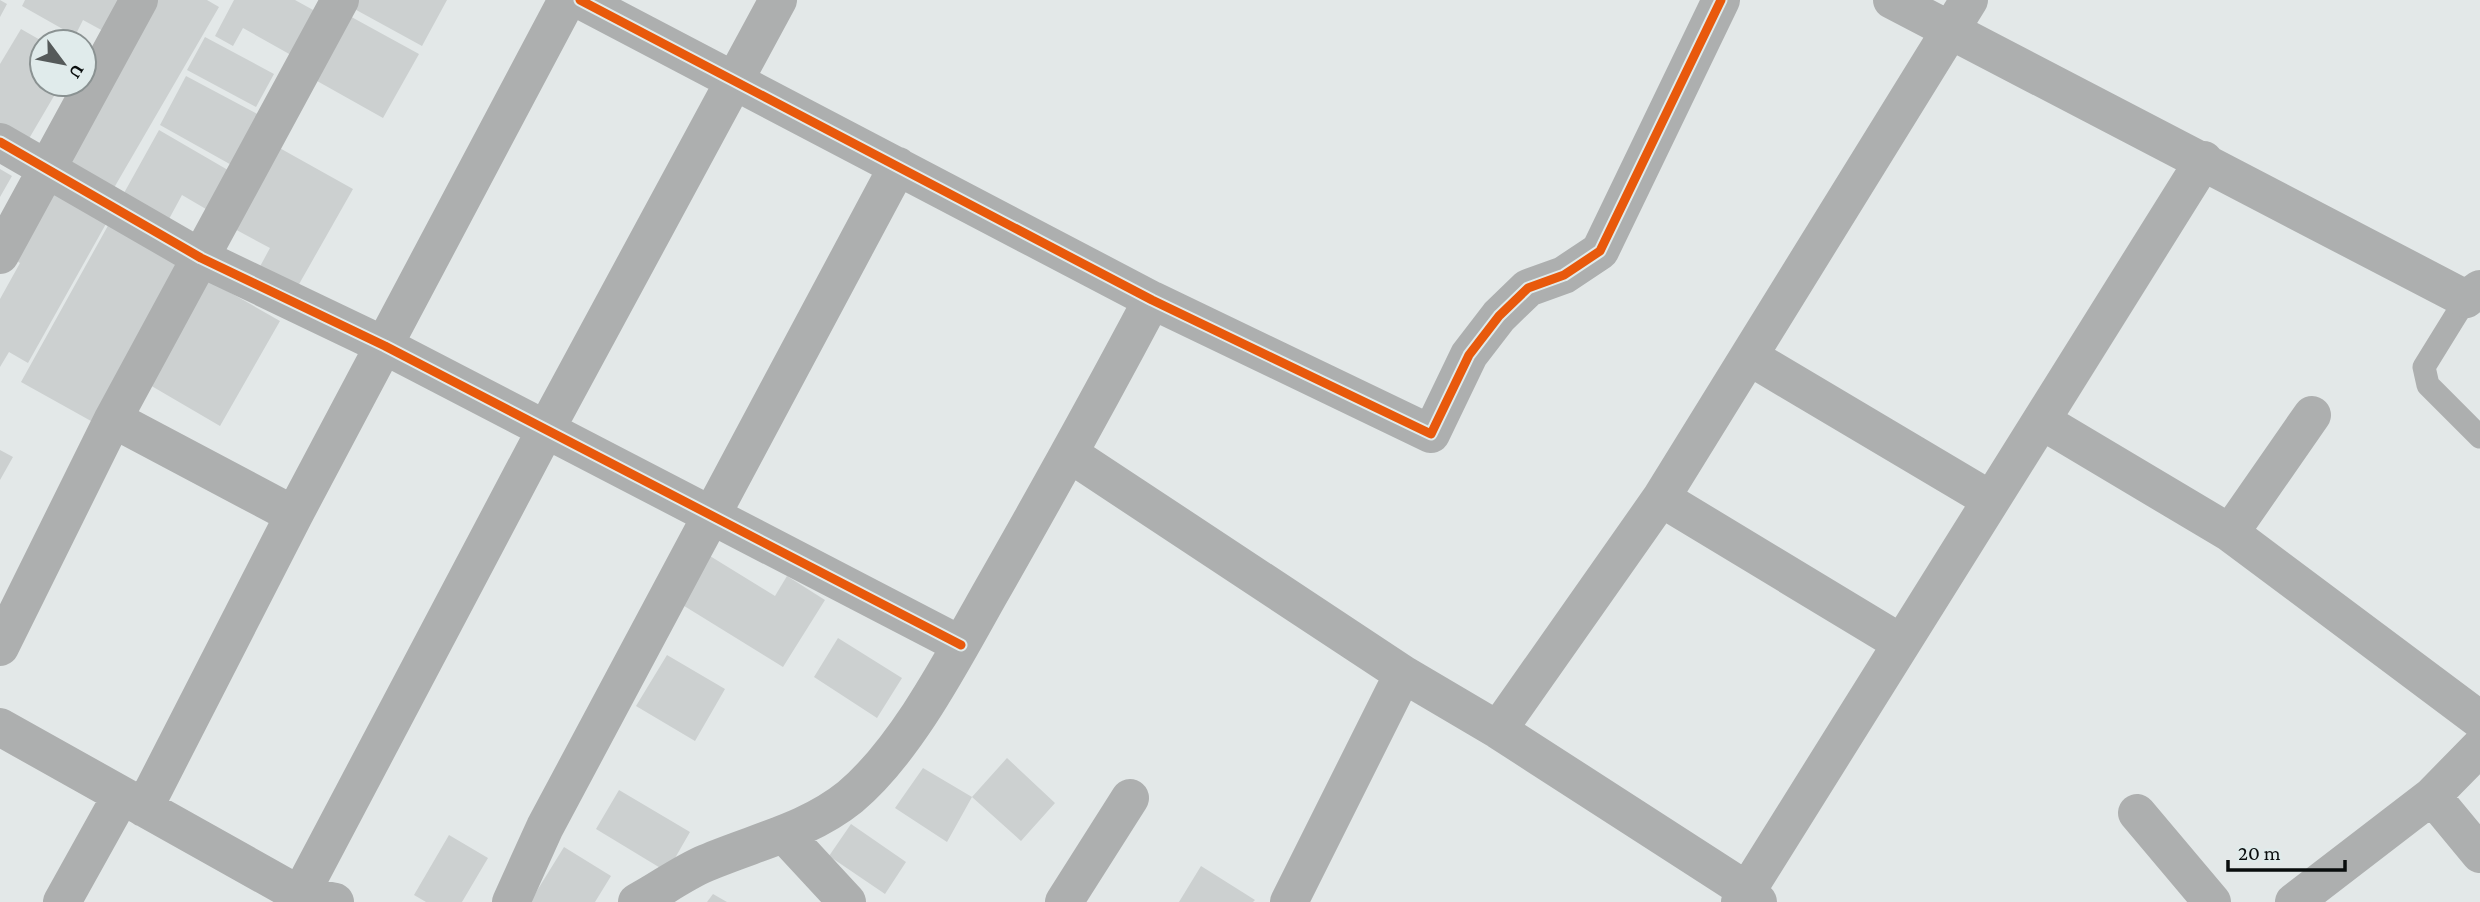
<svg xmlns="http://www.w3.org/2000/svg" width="2480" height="902" viewBox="0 0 2480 902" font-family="'Crimson Pro',serif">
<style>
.building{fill:#ccd0d0}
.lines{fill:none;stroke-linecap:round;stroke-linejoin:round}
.service{stroke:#adafaf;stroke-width:23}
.minor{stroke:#adafaf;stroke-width:38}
.cycleway-casing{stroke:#e0ebeb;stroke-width:13}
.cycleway{stroke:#e8590c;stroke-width:9}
</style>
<rect width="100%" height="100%" fill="#e3e8e8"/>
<path class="building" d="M0,0L7,4L0,17Z
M25,0H124L105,32L83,20L75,36L22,6Z
M141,0H207L219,7L111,193L56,161Z
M234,0H295L315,11L291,55L243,28L233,46L215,36Z
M352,0H447L422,46L349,6Z
M346,14L419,54L383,118L310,77Z
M21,29L42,41V84H61L27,142L0,127V64Z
M205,37L274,74L256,107L187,70Z
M186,76L263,117L235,167L160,125Z
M159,130L233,173L211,212L182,195L169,219L124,193Z
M276,146L353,189L294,293L257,272L270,248L231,227Z
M0,169L12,176L0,197Z
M39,185L107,222L28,363L9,352L0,367V299L20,263L3,253Z
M110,222L188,266L100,426L21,382Z
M203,277L280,321L220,426L143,381Z
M0,450L13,457L0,480Z
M710,556L775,596L787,576L825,600L783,667L681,604Z
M838,638L902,678L877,718L814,677Z
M667,655L725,689L695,741L636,706Z
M1007,758L1055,803L1021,841L972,797Z
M923,768L972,797L947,842L895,808Z
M619,790L690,832L667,872L596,829Z
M851,824L906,862L885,894L829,856Z
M449,835L488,858L462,902H426L414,895Z
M564,847L611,876L595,902H530Z
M1201,866L1255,900L1253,902H1179Z
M713,894L727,902H707Z"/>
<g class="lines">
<path class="service" d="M2466,299L2424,367L2428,385L2480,437"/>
<path class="minor" d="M580,0L1152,300L1431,434L1469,355L1499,316L1528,288L1564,275L1600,251L1721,0
M1892,0L2466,299L2480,289
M0,142L201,258L385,346L961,645
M0,255L139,0
M1750,357L1991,500
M113,419L294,515
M2042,421L2230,533L2312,415
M1070,454L1403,674L1498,730L1746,890L1758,902
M1661,498L1901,643
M2230,533L2480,720
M0,647L113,419L340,0
M0,727L300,895L335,902
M1498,730L1661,498L1969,0
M2432,796L2480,747
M144,808L294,515L567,0
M2137,813L2212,902
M785,835L847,902
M300,895L545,431L778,0
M62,902L121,796
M511,902L545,827L898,166
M637,902C660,890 682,873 706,863C755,842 808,831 850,797C906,750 952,661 988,597C1044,499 1099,400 1152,300
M1064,902L1130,798
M1289,902L1403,674
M1740,902L2204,160
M2294,902L2432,796L2480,854"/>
<g class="cycleway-casing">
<path id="cycleway" d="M580,0L1152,300L1431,434L1469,355L1499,316L1528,288L1564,275L1600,251L1721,0
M0,142L201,258L385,346L961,645"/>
</g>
<use href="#cycleway" class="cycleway"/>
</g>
<g transform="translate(63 63) rotate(122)"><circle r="33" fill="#e0ebeb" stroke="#8a9292" stroke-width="2"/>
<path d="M0-5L12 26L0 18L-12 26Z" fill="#555a5a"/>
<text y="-10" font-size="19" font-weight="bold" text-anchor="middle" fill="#090d0d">U</text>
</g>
<path d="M2228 860v10h117v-10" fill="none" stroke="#090d0d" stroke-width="3.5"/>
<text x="2238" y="860" font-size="21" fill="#090d0d" stroke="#e0ebeb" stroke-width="5" paint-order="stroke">20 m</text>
</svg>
